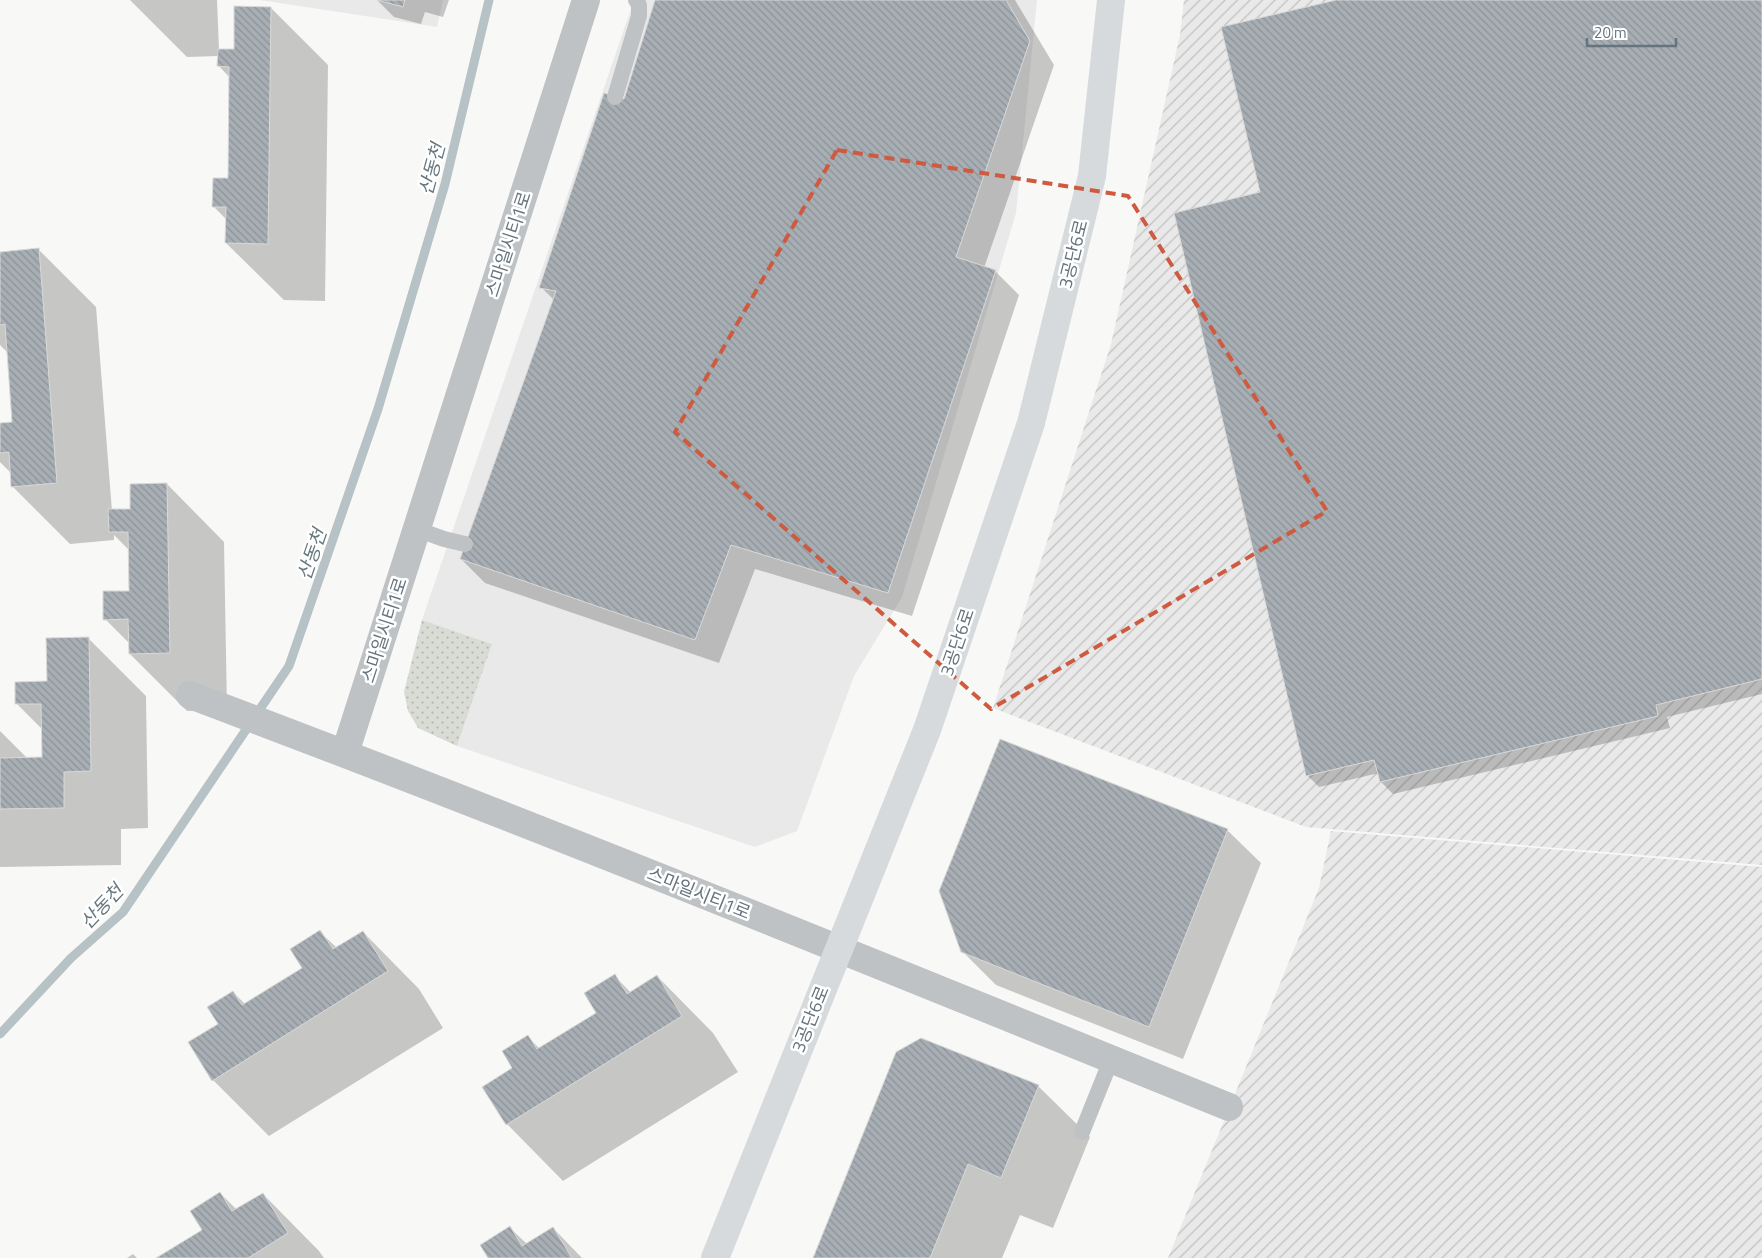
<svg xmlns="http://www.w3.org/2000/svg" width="1762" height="1258" viewBox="0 0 1762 1258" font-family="'Titillium Web','Noto Sans KR',sans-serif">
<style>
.built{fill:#e9e9e9}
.industrial{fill:url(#industrial-furrows)}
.park{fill:url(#park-dots)}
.shadow{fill:#0003}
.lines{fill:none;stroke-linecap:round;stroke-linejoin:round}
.stream{stroke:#b6c2c5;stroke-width:9}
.building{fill:url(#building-back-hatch);stroke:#d9d9d8}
.lane{stroke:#bec2c5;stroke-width:16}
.street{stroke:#bec2c5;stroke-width:28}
.secondary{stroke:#d6dadd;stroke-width:28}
.marked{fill:none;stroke:#ce5a3f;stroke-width:4;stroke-dasharray:10 6;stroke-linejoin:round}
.labels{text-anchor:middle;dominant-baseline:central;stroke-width:5;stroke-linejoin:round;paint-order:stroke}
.street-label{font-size:18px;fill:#66747d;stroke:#fff}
.water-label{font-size:19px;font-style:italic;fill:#67797f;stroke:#fff}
</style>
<defs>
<pattern id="industrial-furrows" width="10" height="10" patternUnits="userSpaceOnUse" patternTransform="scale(1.25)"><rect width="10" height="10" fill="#e9e9e9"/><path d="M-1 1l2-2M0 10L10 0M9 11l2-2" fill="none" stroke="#c1c1c2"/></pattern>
<pattern id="park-dots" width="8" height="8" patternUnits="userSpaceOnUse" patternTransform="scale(1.25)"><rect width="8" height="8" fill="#d8dcd5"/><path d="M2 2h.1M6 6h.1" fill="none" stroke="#b3b7b2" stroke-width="1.8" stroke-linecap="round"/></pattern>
<pattern id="building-back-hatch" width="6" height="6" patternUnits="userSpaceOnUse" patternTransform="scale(1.25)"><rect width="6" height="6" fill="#a7aeb4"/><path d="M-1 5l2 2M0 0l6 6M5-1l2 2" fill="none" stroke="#8c9298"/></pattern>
</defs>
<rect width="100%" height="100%" fill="#f8f8f6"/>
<path class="built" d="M260,0H443L437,27Z
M634,0H1037L1016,213L902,597L854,676L797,831L755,847L457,746L492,644L422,620Z"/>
<path class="industrial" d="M1184,0H1762V865L1306,827L993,708L1111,344L1180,35Z
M1331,831L1762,867V1258H1168L1319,888Z"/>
<path class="park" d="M422,620L492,644L457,746L418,728L408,711L404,692Z"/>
<path class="shadow" d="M130,0H217L219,50H235L271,8L328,65L325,301L284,300L226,243L227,220L214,207L229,180L230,78L219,66V56L187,57Z
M377,0H449L443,17L425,12L421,24L394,17Z
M656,0H1015L1054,65L984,268L995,271L1019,295L912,616L755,569L719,663L485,583L461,559L554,300L541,287L625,100Z
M1341,0H1762V694L1667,717L1670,728L1393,794L1381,782L1379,773L1319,787L1307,775L1262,193Z
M39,250L96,307L112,511L132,510L167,484L224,542L227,710L187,711L130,654V644L105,619L131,592L130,551L114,535V540L70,544L12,486V474L0,462V424L14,423L9,354L0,345V253Z
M89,639L146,696L148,828L121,829V865L0,867V731L28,759H43V730L16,703L48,683Z
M1227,830L1261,863L1183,1059L996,985L962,951Z
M320,932L337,948L363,932L419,989L443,1028L269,1136L213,1080L220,1024L233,992L245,1004L303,969Z
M615,976L631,993L657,976L713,1033L738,1072L563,1181L507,1124L514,1069L527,1036L540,1049L598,1013Z
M1038,1086L1090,1137L1053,1228L1020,1215L1002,1258H814Z
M220,1193L237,1210L263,1194L319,1251L324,1258H159L203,1230Z
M510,1228L527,1244L553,1228L582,1258H489Z
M133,1254L137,1258H127Z"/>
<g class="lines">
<path class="stream" d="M0,1034L71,958L123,912L289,666L378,409L445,184L489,0"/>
</g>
<path class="building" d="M377,0H405L403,7Z
M655,0H1006L1030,41L956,257L996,270L888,593L731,545L695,640L460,559L556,291L539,288L604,93L624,99Z
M1336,0H1762V679L1656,705L1658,716L1380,782L1374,760L1306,776L1174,213L1260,192L1221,27Z
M234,6L271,7L268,244L225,243L226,207H212L213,178H228L229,67L217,66L218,49H234Z
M39,248L57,483L11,487L9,452L0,453V423L12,422L5,324L0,325V252Z
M167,483L170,653L129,654L128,619L103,620V591H129L128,532H109L108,509H130V484Z
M89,637L91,771L64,772V808L0,809V758L42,757L41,704H15V682L47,681L46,638Z
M1000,739L1228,829L1149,1027L961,952L939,891Z
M320,930L333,949L363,931L388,971L212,1081L188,1042L218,1024L207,1007L233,991L242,1005L302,968L290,949Z
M615,974L627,994L657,975L682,1016L506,1125L482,1087L512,1068L502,1051L528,1035L537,1049L596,1013L584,993Z
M921,1038L1039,1085L1001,1178L968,1164L930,1258H813L896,1052Z
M220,1192L232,1211L263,1193L288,1233L248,1258H156L202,1230L190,1211Z
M510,1226L522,1246L553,1227L572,1258H488L480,1245Z"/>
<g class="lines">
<path class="lane" d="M615,97L639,16V5L636,0
M416,529L444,539L465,544
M1082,1132L1111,1060"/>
<path class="street" d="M190,695C539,826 884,967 1229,1107
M345,753L586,0"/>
<path class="secondary" d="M715,1258L927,730L1031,423L1092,176L1111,0"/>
</g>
<path class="marked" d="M837,150L1128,196L1327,511L991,709L675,432Z"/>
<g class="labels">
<g class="street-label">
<text transform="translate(508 244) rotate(-72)">스마일시티1로</text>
<text transform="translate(1073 254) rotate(-76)">3공단6로</text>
<text transform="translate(384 630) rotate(-72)">스마일시티1로</text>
<text transform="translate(957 642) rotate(-71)">3공단6로</text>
<text transform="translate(699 893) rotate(22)">스마일시티1로</text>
<text transform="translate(810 1019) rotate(-68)">3공단6로</text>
</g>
<g class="water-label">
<text transform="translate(431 169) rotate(-75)">산동천</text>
<text transform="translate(311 554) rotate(-71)">산동천</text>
<text transform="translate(101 906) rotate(-47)">산동천</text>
</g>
</g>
<path d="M1587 38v8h89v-8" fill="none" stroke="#66747d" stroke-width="2.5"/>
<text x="1594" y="38" font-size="15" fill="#66747d" stroke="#ffffff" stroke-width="4" paint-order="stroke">20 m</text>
</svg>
